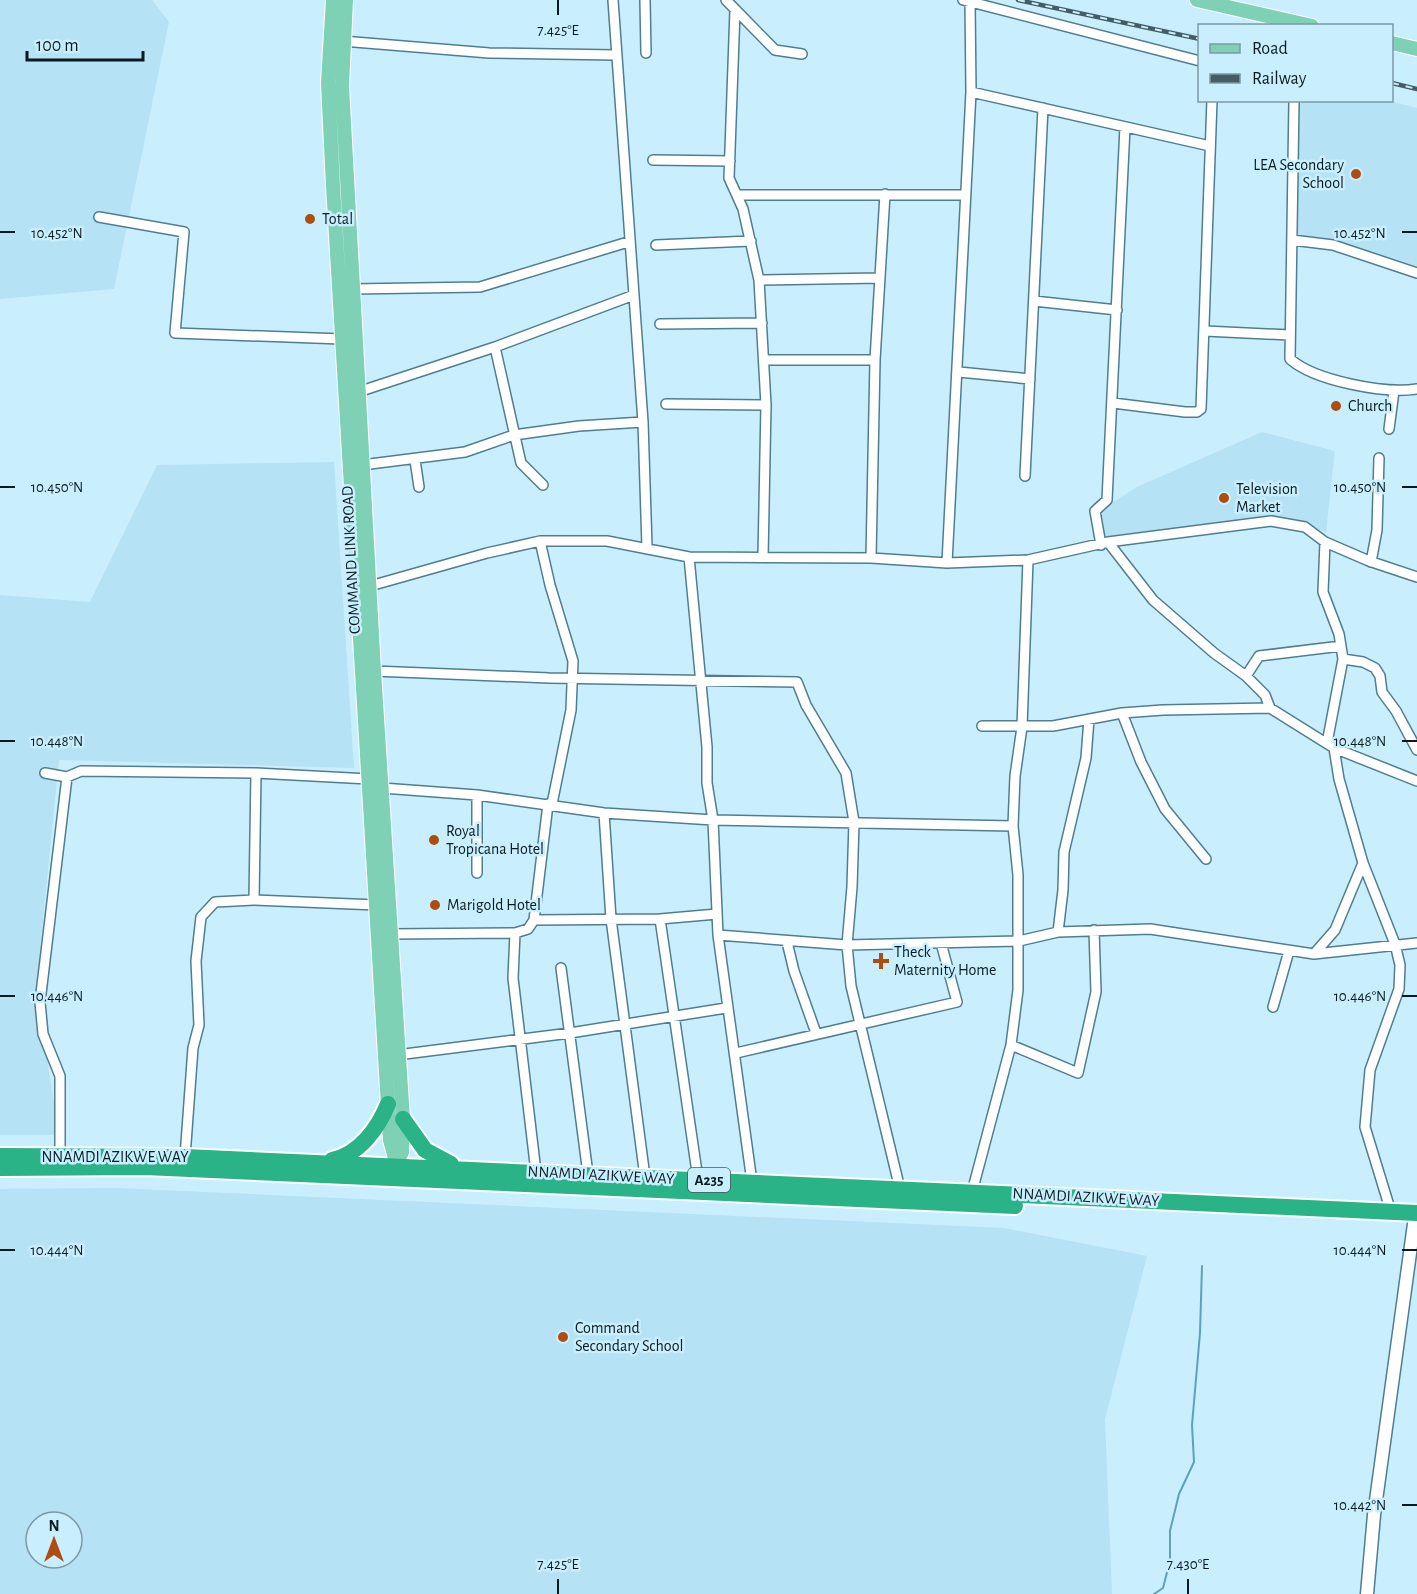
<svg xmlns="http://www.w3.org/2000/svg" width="1417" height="1594" viewBox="0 0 1417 1594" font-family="'Alegreya Sans',sans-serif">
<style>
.built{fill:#b5e2f5;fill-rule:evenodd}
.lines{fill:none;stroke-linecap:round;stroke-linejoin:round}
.stream{stroke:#5da1bc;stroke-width:2}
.street-casing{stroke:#517d90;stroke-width:12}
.secondary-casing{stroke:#517d90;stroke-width:15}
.primary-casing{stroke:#fff;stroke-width:16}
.highway-casing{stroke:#fff;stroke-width:20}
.street{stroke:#fff;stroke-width:9}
.secondary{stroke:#fff;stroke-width:12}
.primary{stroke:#7fd1b6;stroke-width:14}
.highway{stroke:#29b386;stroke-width:16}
.rail-casing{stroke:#445c66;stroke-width:4.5}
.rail{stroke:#c9efff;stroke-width:2;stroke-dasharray:7;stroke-linecap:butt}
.ticks{fill:none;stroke:#091b22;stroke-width:2}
.poi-dot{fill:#af4d11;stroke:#c9efff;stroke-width:2}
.labels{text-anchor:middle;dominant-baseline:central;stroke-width:5;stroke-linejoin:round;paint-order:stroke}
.shield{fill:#c9efff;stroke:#435b64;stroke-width:1.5}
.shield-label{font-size:15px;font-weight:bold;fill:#091b22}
.poi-label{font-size:16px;fill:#091b22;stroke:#c9efff;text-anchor:start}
.street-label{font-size:16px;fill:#091b22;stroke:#c9efff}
.ticks-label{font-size:15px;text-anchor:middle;fill:#091b22;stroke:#c9efff;stroke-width:5;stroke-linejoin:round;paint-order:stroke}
</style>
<rect width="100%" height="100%" fill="#c9efff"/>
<path class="built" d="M0,0H152L169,22L114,289L0,299Z
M1296,101H1390L1417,108V274L1346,249L1294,241Z
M1262,432L1335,451L1326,532L1280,517L1101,540L1098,511L1139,486Z
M334,462L354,768L59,760L36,988L59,1135H0V595L90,602L157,465Z
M115,1188L1004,1228L1147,1256L1105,1419L1112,1594H0V1189ZM36,1522H72V1558H36Z"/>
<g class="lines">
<path class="stream" d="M1154,1594L1163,1588L1170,1561V1531L1179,1494L1194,1462L1192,1425L1200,1333L1202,1266"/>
<g class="street-casing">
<path id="street" d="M613,0L643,422L647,547
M645,0L646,53
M726,0L775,50L802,54
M963,0L1200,61
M735,10L729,178L743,209L759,280L766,405L763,557
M342,41L489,53L616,55
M971,92L1210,146
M1294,100L1290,359C1315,381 1385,394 1417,389
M653,160L730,161
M737,195H965
M99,217L184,232L175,333L342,339
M1292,240L1333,245L1417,273
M656,245L751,241
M759,280L879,278
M353,289L480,287L628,242
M1034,301L1117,310
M660,324L762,323
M1205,331L1289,335
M495,347L521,463L543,485
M765,360H875
M959,372L1030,379
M358,392L495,347L634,295
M1113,403L1185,412H1197L1201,409L1212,100
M666,404L766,405
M1389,429L1394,391
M415,460L419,487
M362,465L465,452L514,435L579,426L643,422
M1025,476L1043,108
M540,541L550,585L573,661L571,710L552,804
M1108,542L1153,600L1214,653L1246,676L1265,695L1270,708L1334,748L1417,781
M1325,542L1323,592L1339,634L1343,659L1327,743
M1101,545L1095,511L1107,500L1125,127
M689,557L707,747V783L713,820L718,935L752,1182
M871,558L875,360L885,194
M1371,562L1377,530L1379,458
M947,563L971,92L970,1
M370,586L487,553L540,541H607L689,557L871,558L947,563L1028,560L1108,542L1271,521L1305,527L1325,542L1369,561L1417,577
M1343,659L1363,662L1375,668L1380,676L1382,692L1396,711L1417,750
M374,671L549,678L797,682L806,705L846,773L854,822L852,887L847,945L851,986L900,1189
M1246,676L1259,656L1341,646
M1122,713L1141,762L1165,809L1206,859
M982,726H1053L1122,713L1163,710L1270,708
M1334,748L1339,779L1363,863L1395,944L1400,965L1399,989L1370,1070L1365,1127L1391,1212
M45,773L67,777L81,771L256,773L369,779
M256,773L254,900L377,905
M382,788L477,795L604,813L713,820L1013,826
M604,813L611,919L645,1177
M477,873V795
M660,919L698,1179
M534,920L660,919L717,914
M1058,932L1063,890L1064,852L1086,758L1089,719
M515,933L513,978L536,1172
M390,934L515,933L528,929L534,920L548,804
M718,935L847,945L1019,941L1058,932L1150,929L1314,954L1417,943
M787,942L794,971L816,1033
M1314,954L1335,930L1363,863
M561,968L588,1174
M1273,1007L1289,951
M1011,1045L1078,1073L1096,992L1094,930
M736,1053L957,1002L941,943
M397,1055L570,1033L726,1008
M60,1156V1076L43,1034L40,1002L67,777
M185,1157L193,1048L199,1025L196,961L201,917L215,902L254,900
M972,1192L1011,1045L1018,990V875L1013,826L1015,776L1022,727L1028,560"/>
</g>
<g class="secondary-casing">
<path id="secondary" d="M1367,1594L1374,1515L1414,1224"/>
</g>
<g class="primary-casing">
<path id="primary" d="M333,0L328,83L333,186L390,1140L397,1165L405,1170
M346,0L342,86L374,671L403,1119L402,1152L394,1168
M1197,0L1312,26
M1392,43L1417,49"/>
</g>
<g class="highway-casing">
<path id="highway" d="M403,1119L425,1150L451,1164
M0,1156L185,1157L1417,1213
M332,1160C360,1154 378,1128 388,1104
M0,1168L145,1167L1015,1206"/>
</g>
<use href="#street" class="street"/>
<use href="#secondary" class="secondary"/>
<use href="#primary" class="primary"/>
<use href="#highway" class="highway"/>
<g class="rail-casing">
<path id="rail" d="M1018,0L1200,39
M1392,83L1417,89"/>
</g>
<use href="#rail" class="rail"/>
</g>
<path class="ticks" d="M558,0V15M0,232H15M1402,232H1417M0,487H15M1402,487H1417M0,741H15M1402,741H1417M0,996H15M1402,996H1417M0,1250H15M1402,1250H1417M1402,1505H1417M558,1579V1594M1188,1579V1594"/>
<g class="poi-dot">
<circle cx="1356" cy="174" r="6"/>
<circle cx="310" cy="219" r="6"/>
<circle cx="1336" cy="406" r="6"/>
<circle cx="1224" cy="498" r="6"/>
<circle cx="434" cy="840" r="6"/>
<circle cx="435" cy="905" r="6"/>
<path d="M878 952h6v6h6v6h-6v6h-6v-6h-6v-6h6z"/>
<circle cx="563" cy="1337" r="6"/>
</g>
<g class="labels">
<rect class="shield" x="688" y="1168" width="42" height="24" rx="4.5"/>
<g class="shield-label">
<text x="709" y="1180">A235</text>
</g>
<g class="poi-label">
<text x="1344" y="165" text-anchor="end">LEA Secondary<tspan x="1344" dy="18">School</tspan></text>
<text x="322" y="219">Total</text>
<text x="1348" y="406">Church</text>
<text x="1236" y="489">Television<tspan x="1236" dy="18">Market</tspan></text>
<text x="446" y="831">Royal<tspan x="446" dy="18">Tropicana Hotel</tspan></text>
<text x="447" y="905">Marigold Hotel</text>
<text x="894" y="952">Theck<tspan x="894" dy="18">Maternity Home</tspan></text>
<text x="575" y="1328">Command<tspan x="575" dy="18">Secondary School</tspan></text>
</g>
<g class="street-label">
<text transform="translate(351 560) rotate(-93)">COMMAND LINK ROAD</text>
<text x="115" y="1157">NNAMDI AZIKWE WAY</text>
<text transform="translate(601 1175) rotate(3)">NNAMDI AZIKWE WAY</text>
<text transform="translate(1086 1197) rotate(3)">NNAMDI AZIKWE WAY</text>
</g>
</g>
<g class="ticks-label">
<text x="558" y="35">7.425°E</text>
<text x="57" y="238">10.452°N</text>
<text x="1360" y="238">10.452°N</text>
<text x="57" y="492">10.450°N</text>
<text x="1360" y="492">10.450°N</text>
<text x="57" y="746">10.448°N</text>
<text x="1360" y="746">10.448°N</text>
<text x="57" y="1001">10.446°N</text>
<text x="1360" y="1001">10.446°N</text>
<text x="57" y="1255">10.444°N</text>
<text x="1360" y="1255">10.444°N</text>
<text x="1360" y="1510">10.442°N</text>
<text x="558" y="1569">7.425°E</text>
<text x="1188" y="1569">7.430°E</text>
</g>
<rect x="1198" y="24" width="195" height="78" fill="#c9efff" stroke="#7c9aa7" stroke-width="1.5"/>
<rect x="1210" y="44" width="30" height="9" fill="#7fd1b6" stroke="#7c9aa7" stroke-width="1.5"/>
<text x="1252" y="54" font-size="18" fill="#091b22">Road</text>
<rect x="1210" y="74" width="30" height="9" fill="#445c66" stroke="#7c9aa7" stroke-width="1.5"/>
<text x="1252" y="84" font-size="18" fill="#091b22">Railway</text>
<g transform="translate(54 1540)"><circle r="28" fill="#c9efff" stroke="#7c9aa7" stroke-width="1.5"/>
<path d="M0-4.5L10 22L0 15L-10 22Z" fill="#af4d11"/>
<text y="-9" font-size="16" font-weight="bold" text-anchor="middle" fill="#091b22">N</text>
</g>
<path d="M27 51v9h116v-9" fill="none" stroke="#091b22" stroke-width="3"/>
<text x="36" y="51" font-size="18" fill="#091b22" stroke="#c9efff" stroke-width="4.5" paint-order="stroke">100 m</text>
</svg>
